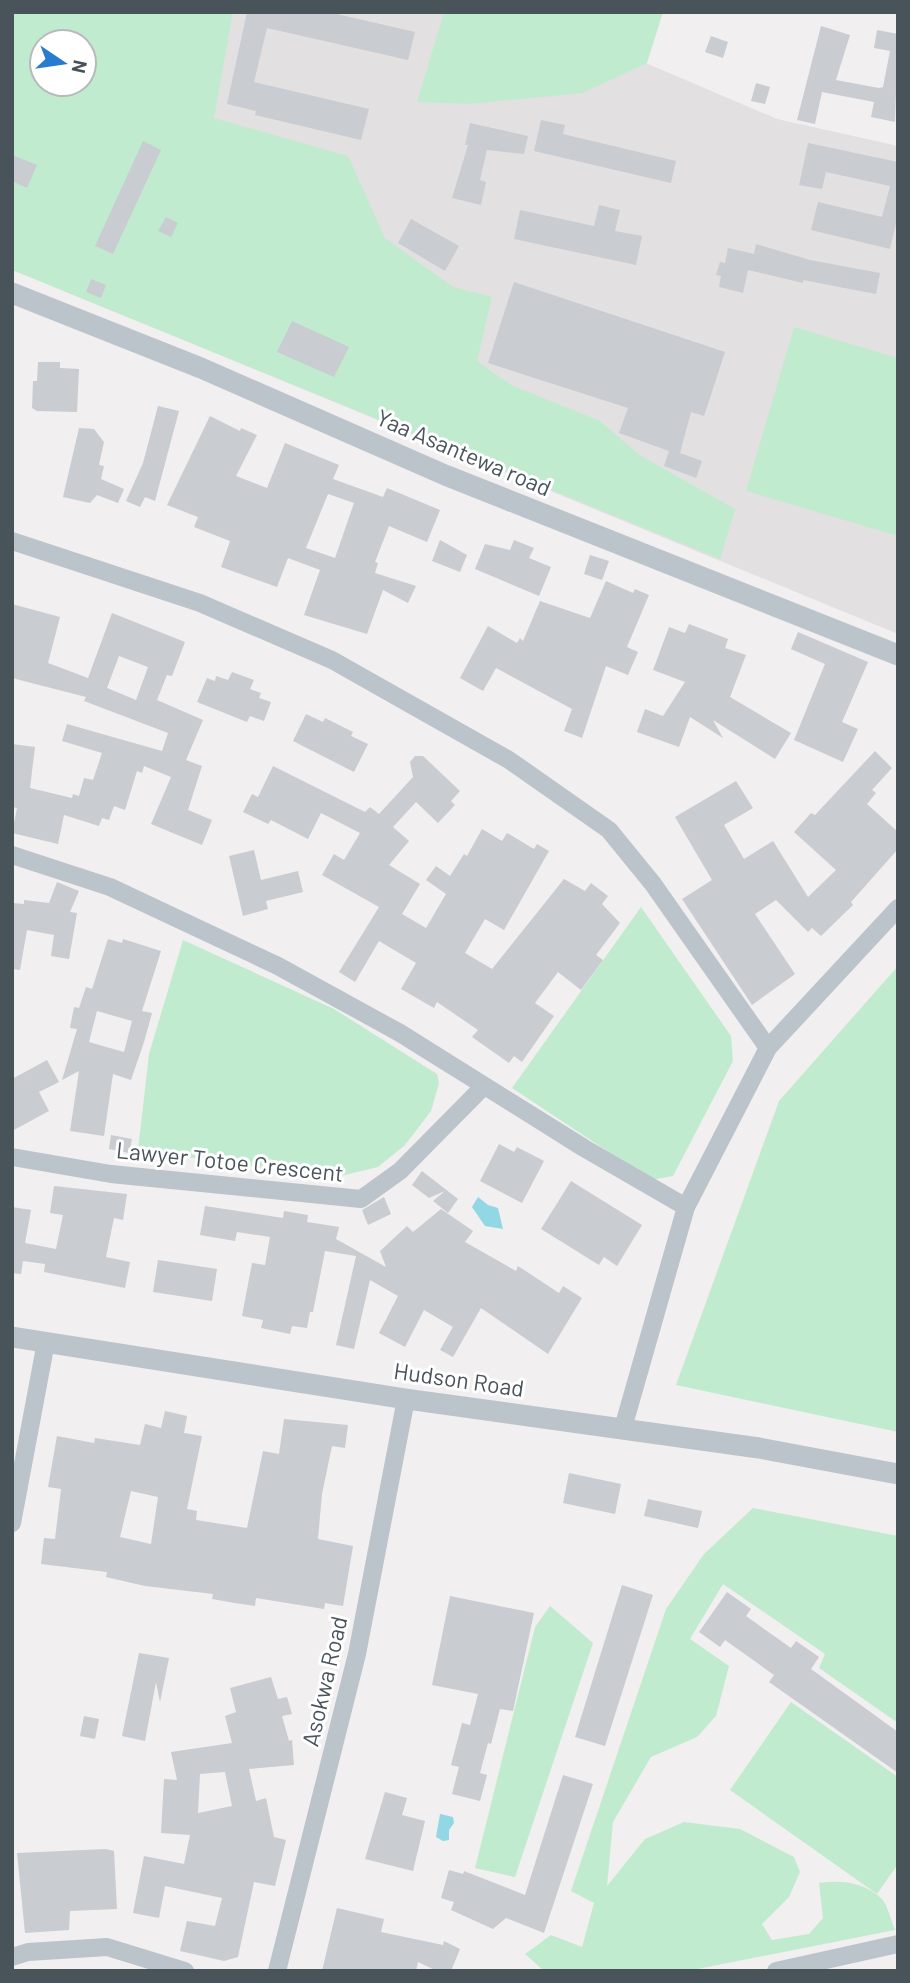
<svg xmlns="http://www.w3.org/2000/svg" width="910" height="1983" viewBox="0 0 910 1983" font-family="Barlow,sans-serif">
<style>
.education{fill:#e2e0e0}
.green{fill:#c1ebcf;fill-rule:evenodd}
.water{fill:#92d7e4}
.building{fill:#c9ccd1;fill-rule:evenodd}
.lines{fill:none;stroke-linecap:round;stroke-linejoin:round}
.minor{stroke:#bbc4ca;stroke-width:18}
.tertiary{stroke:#bbc4ca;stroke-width:21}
.labels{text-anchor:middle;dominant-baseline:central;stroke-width:6;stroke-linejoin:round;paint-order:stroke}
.street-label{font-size:23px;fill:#48535a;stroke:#fff}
</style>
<rect width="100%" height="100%" fill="#f1efef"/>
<path class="education" d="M163,12H467L646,63L777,119L898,146V634L52,286Z"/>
<path class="green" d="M12,12H233L214,118L348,156L385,238L453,287L492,297L477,361L511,385L600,421L641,456L735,509L720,559L12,270ZM42,42H84V84H42Z
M444,12H663L647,63L582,93L470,104L417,102Z
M794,327L898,358V536L746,491Z
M641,907L731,1036L733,1061L673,1176L651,1180L512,1088Z
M183,940L334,1009L437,1074L439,1083L431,1111L405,1145L378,1167L332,1178L138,1150L149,1054Z
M898,966V1432L676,1385L779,1101Z
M753,1508L898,1536V1723L819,1668L825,1654L723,1584L690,1639L729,1666L716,1716L697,1737L651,1757L613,1822L607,1886L645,1839L684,1822L740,1829L794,1857L800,1872L789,1897L762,1924L772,1940L809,1934L823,1918L819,1883C841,1880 864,1882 882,1899C888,1906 891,1921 895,1930L687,1971H544L525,1954L551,1935L582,1947L594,1903L571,1891L666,1609L704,1554Z
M550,1606L593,1643L515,1877L475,1868L535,1627Z
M791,1702L898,1777V1864L877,1894L730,1790Z"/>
<path class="water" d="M478,1197L488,1205L498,1208L503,1229L485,1226L472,1207Z
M440,1814L453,1817L454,1823L449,1830V1840L443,1841L436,1837Z"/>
<path class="building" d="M247,12H328L415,32L408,60L267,28L254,82L369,109L361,140L255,115L256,111L227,104Z
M821,26L850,35L836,80L879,88L883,87L890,51L874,48L877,30L898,34L895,122L871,117L874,102L822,92L815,124L797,120Z
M711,36L728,42L723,58L705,52Z
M756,83L770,87L765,104L751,101Z
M541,120L565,125L563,134L676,161L671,183L534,151Z
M470,123L528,136L524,154L487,150L480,180L486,182L481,205L452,198L468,145H465Z
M143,141L161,150L113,254L95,246Z
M808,143L898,162V215L890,249L811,230L818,202L882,217L890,186L826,172L822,189L799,185Z
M12,155L37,165L27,188L12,181Z
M599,205L620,210L615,231L642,236L636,265L514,239L520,210L594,226Z
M166,217L178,223L171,237L158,231Z
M411,219L459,246L445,271L398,243Z
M756,244L810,260L880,273L876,294L803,280V283L748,270L743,293L719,287L721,276L716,275L720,262L725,263L728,248L754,254Z
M91,279L106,285L101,298L86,292Z
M514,282L725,352L704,416L691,412L680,453L702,461L696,478L664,466L669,451L619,433L628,408L488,363Z
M292,321L349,347L334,377L277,352Z
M38,362H60V368L79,369L77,412L37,411L32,408L33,381H37Z
M158,406L179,411L155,501L145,497L140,507L126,501L143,463Z
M210,416L240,431L241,428L257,435L236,476L267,488L285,443L339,465L333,479L383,497L387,488L440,510L427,542L389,526L375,562L378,563L375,573L416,586L408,603L383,590L367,634L304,615L320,570L288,558L277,587L221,567L230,541L194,527L198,517L167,505ZM328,494L354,503L335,558L306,548Z
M79,428L94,429L104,442L99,465L104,466L101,479L124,489L118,503L97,495L90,503L63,497Z
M440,540L467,555L460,572L432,561Z
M514,540L534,548L529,558L551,567L539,596L475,569L485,544L510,550Z
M590,555L609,561L602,580L584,574Z
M606,581L633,593L635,589L649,595L627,647L638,652L628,675L606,666L582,738L564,731L572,709L496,668L483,691L460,678L488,626L517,643L520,638L523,641L540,601L590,618Z
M12,604L60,617L48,663L88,678L112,613L185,642L172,676L167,675L157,700L203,720L186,760L202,766L188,810L212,820L202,845L151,824L171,777L144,766L142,773L137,771L125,810L114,806L109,820L102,818L99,826L64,815L58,844L12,833L17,808L12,807V744L35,747L30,788L72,798L73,794L79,796L84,778L93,780L102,753L62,741L67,724L162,751L168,733L84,701L86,697L12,678ZM119,656L148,667L136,700L107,688Z
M689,624L728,639L725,648L746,655L730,697L791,733L775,759L713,720L723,738L690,717L679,747L637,732L645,709L663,716L685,682L653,670L669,627L685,633Z
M798,632L868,662L842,722L858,729L843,762L794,740L825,664L791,649Z
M232,672L254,680L250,689L261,693L259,698L271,702L264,721L250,716L247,722L197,702L207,678L215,681L216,676L228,680Z
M306,714L323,722L325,718L353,732L351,736L368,744L354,772L293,741Z
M875,751L892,768L872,790L876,793L867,804L898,832V849L851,902L853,905L821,936L812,928L808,932L776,900L755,914L795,974L752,1005L682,899L712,880L675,817L736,781L753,808L724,825L744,859L773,841L808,897L836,870L794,832L811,813L815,815Z
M415,756H423L460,791L451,801L455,805L438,823L416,802L393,827L409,841L389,865L420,884L402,914L426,928L446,894L426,880L436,866L450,876L464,854L467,856L482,829L502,841L507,833L534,849L537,844L549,851L504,930L485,919L465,953L492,969L564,879L585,891L591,883L608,896L602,904L620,923L596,955L603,960L581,990L558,972L535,1003L554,1016L522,1062L514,1056L509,1063L472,1037L478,1030L437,1002L434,1008L401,989L416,963L379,941L355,982L339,972L379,907L322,875L334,854L344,860L360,833L321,813L308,839L271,820L268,824L243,812L252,794L258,797L273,766L365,812L370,807L379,814L413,777L410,762Z
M254,850L261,880L298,871L303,892L266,901L268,909L243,916L229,856Z
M57,882L79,891L70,912L77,913L69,959L51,956L54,935L27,930L20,970L12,969V903L24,904V900L49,903Z
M108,939L122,943L123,939L161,951L142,1011L152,1013L144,1042L131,1080L113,1074L104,1136L70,1131L79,1071L62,1080L77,1029L70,1028L74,1007L79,1008L86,987L92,989ZM97,1011L132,1021L124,1052L89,1042Z
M47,1060L59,1082L39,1092L49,1111L12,1131V1079Z
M111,1135L132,1139L129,1153L109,1149Z
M499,1144L514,1152L517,1147L544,1161L522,1203L480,1181Z
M422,1171L458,1199L448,1213L433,1201L445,1191L429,1198L412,1185Z
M571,1181L642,1225L617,1266L604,1257L599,1265L541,1229Z
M54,1186L127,1194L123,1220L114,1218L106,1257L130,1262L125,1288L44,1272L45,1264L23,1261L21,1274L12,1273V1207L31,1210L25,1243L56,1249L63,1215L50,1213Z
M384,1197L391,1214L368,1225L362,1210Z
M205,1206L283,1218L284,1211L308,1215L307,1222L339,1227L336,1239L386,1267L380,1251L407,1226L413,1232L441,1209L473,1231L465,1242L516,1271L518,1266L559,1293L563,1286L582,1298L548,1354L481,1308L453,1357L440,1350L453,1327L424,1310L405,1347L379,1333L398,1296L370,1280L354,1349L336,1345L356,1256L325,1251L313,1312H310L307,1328L292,1326L290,1334L261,1328L263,1320L242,1316L252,1263L265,1265L270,1237L237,1232L235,1241L200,1235Z
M158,1260L217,1269L212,1301L153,1292Z
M165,1411L187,1416L184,1433L202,1436L187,1509L197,1511L196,1520L247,1528L263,1451L279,1454L284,1419L348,1425L345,1448L332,1446L322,1494L318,1539L353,1546L343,1606L325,1603L324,1609L256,1598L255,1606L235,1603L212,1599L213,1594L145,1586L106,1577L107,1572L41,1564L44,1538L55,1539L61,1489L48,1487L57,1436L94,1443L95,1438L140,1445L145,1424L161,1428ZM131,1491L158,1497L151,1544L120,1537Z
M569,1473L621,1484L615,1514L563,1503Z
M648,1499L702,1511L698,1528L644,1516Z
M622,1585L653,1595L605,1746L575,1737Z
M727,1592L751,1609L746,1616L791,1648L796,1641L819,1657L811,1669L898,1732V1773L769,1682L774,1675L725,1640L720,1647L699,1632Z
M450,1596L534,1613L513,1711L500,1709L491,1744L488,1743L480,1773L487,1775L480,1801L452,1794L459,1767L451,1765L462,1723L470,1725L478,1694L432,1685Z
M139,1653L169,1658L160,1702L156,1682L145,1741L122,1736Z
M271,1677L278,1699L287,1697L292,1714L282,1716L289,1741L292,1740L294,1765L249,1769L256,1801L266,1798L274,1837L286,1840L275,1886L254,1882L238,1957L224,1961L180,1951L187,1921L215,1926L222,1898L165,1886L159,1918L133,1913L144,1856L184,1864L190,1835L161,1833L164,1779L177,1780L171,1752L232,1743L225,1716L236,1712L230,1688ZM225,1772L232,1806L198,1813L200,1774Z
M84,1716L99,1719L95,1739L80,1736Z
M563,1775L593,1784L544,1933L506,1918L493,1929L451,1910L454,1902L441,1898L449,1870L463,1874L464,1871L525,1895Z
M385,1792L407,1798L402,1815L425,1821L413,1871L365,1859Z
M106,1849L114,1851L117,1909L70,1911L69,1930L25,1933L17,1853Z
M337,1908L384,1919L381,1932L443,1945L444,1941L460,1949L451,1971H437L418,1962L416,1971H322Z"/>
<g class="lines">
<path class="minor" d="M12,541L200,603L332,660L509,760L609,830L653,884L768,1048
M12,855L110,887L278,966L400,1033L584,1148L686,1207
M12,1157L111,1174L361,1199L400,1171L484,1086
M623,1428L686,1207L768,1048L898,908
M12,1523L46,1342
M12,1957L28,1952L107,1947L185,1971
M277,1971L357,1654L406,1399
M776,1971L898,1944"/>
<path class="tertiary" d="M12,293L201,368L445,475L898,655
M12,1337L406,1399L759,1448L898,1474"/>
</g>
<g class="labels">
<g class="street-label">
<text transform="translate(464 452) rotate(23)">Yaa Asantewa road</text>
<text transform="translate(230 1161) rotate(6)">Lawyer Totoe Crescent</text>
<text transform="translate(459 1379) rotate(8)">Hudson Road</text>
<text transform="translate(324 1681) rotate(-77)">Asokwa Road</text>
</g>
</g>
<rect width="910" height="1983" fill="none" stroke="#48535a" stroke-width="28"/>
<g transform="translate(63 63) rotate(103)"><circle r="33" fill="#ffffff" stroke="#b6babd" stroke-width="2"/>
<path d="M0-5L12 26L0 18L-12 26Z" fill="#297bd0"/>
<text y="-10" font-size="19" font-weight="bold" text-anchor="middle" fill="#48535a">N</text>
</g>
</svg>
